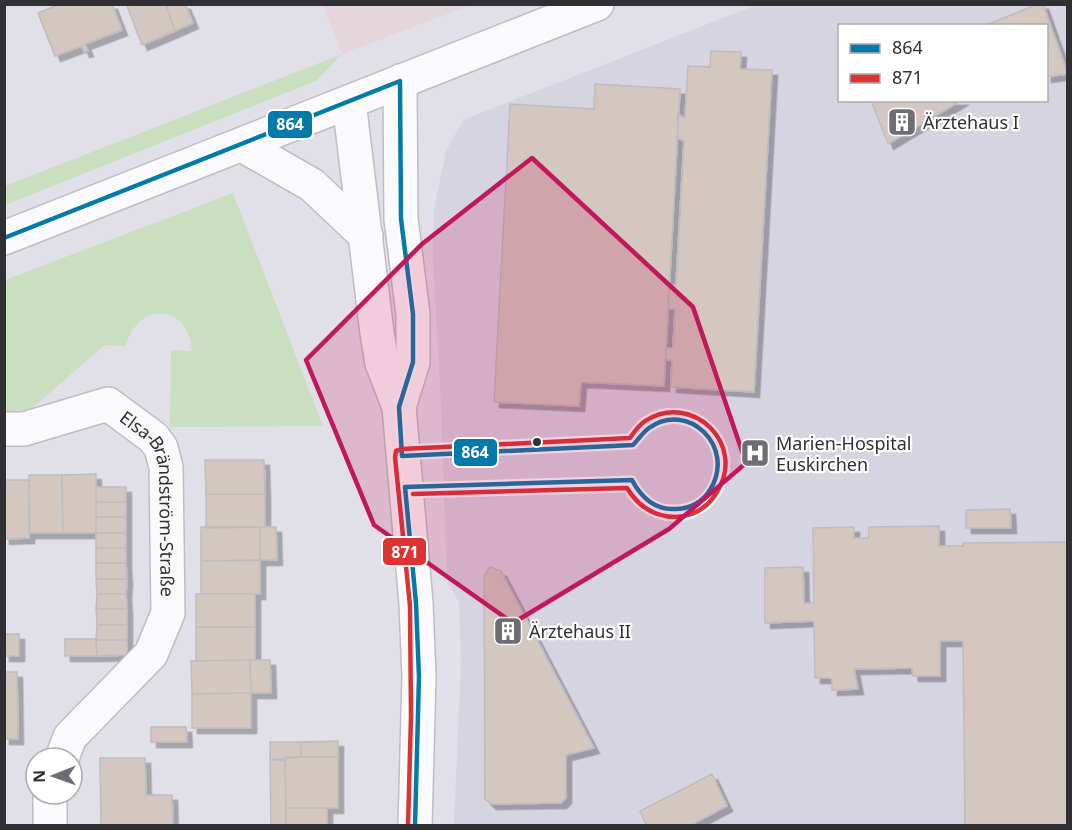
<svg xmlns="http://www.w3.org/2000/svg" width="1072" height="830" viewBox="0 0 1072 830" font-family="'Noto Sans',sans-serif">
<style>
.commercial{fill:#e5d6db}
.built{fill:#d7d4e2;fill-rule:evenodd}
.green{fill:#cadfc0}
.building{fill:#d3c7c0;stroke:#bebcbe;stroke-width:1.5;filter:url(#shadow)}
.lines{fill:none;stroke-linecap:round;stroke-linejoin:round}
.minor-casing{stroke:#bebdc3;stroke-width:36}
.minor{stroke:#fafafc;stroke-width:33}
.bus-1-casing{stroke:#fff;stroke-width:9}
.bus-2-casing{stroke:#fff;stroke-width:9}
.bus-1{stroke:#037aa9;stroke-width:4.5}
.bus-2{stroke:#d33;stroke-width:4.5}
.marked{fill:#c2185b;fill-opacity:0.2;stroke:#c2185b;stroke-width:4.5;stroke-linejoin:round}
.bus-dot{fill:#302f34;stroke:#fff;stroke-width:2}
.labels{text-anchor:middle;dominant-baseline:central;stroke-width:4.5;stroke-linejoin:round;paint-order:stroke}
.poi-label{font-size:18px;fill:#302f34;stroke:#fff;text-anchor:start}
.street-label{font-size:18px;fill:#302f34;stroke:#fff}
.line-badge{stroke:#fff;stroke-width:2}
.badge-label{font-size:16px;text-anchor:middle;font-weight:bold;fill:#fff}
</style>
<defs>
<filter id="shadow"><feDropShadow dx="5.5" dy="5.5" stdDeviation="0" flood-color="#0004"/></filter>
</defs>
<rect width="100%" height="100%" fill="#e1e0e8"/>
<path class="commercial" d="M323,5H471L342,54Z"/>
<path class="built" d="M756,5H1067V825H454L461,662L459,602L447,582L441,402L433,260L434,209L446,151L463,120ZM840,26H1046V100H840Z"/>
<path class="green" d="M342,54L316,81L5,205V186Z
M233,193L323,426L170,427L171,350L192,351C189,303 137,301 126,346L105,345L31,409L25,413H5V280Z"/>
<path class="building" d="M60,4H112L122,30L85,44L88,51L84,52L82,46L55,56L38,13Z
M132,4H166L175,31L142,45L127,6Z
M166,4H185L193,23L175,31Z
M1038,4H1043L1068,74L1046,77V26H984Z
M711,51L741,52L740,69L772,70L754,392L671,387L672,360H666V348H673L675,309H668L669,286L676,285L684,141L677,138L678,114L685,118L688,66L710,67Z
M595,84L680,89L664,386L581,382L579,406L494,402L510,104L594,109Z
M871,100H962L888,144Z
M205,460H264L265,494H206Z
M96,474V533H63L62,475Z
M29,475H62L63,533H30Z
M4,480H29V538L4,539Z
M96,487H126V502H96Z
M206,494H265V527L206,528Z
M96,502H126V517H96Z
M1010,509L1011,528H966V510Z
M96,517H126V533H96Z
M939,526V546H963V543L1068,542V826H965L963,641H940V676H913L912,668L854,669L858,689L832,690V678H815L814,621L765,623V568L803,567L804,603H814L813,528L854,527V538H869V527Z
M201,527H260V560L201,561Z
M260,527H276L277,560H260Z
M96,533H126V548H96Z
M96,548H126V563H96Z
M260,560V594H201V561Z
M96,563H126L127,579H96Z
M490,567L501,571L594,748L566,755V798L561,803L491,804L485,799L484,576Z
M96,579H127L126,594H97Z
M97,594H126L127,609H96Z
M196,594H255V627H196Z
M96,609H127V625H97Z
M97,625H127V640H96Z
M196,627H255V660L196,661Z
M4,634H19V656H4Z
M65,639H96L97,656H65Z
M96,640H127V655L97,656Z
M250,660L251,693L192,694L191,661Z
M250,660H270L271,693H251Z
M4,672H17L18,739H4Z
M251,693V728H192V694Z
M151,727H186L187,742H151Z
M338,741V757H301V742Z
M270,742H301V757L270,760Z
M285,757H338V808H286Z
M100,758H145L146,795H172L173,826H101Z
M270,760H285L286,825H271Z
M712,774L727,806L689,826H647L640,811Z
M286,808H327V825H286Z"/>
<g class="lines">
<g class="minor-casing">
<g id="minor">
<path d="M349,102L377,333L382,363L399,407L416,603L419,677L415,826"/>
<path d="M242,145L312,185L366,236"/>
<path d="M4,238L597,4"/>
<path d="M399,407L413,362V314L401,219L400,81"/>
<path id="s1" d="M4,429H24L108,404L154,438L161,448L166,467L168,613L151,654L70,737L62,758"/>
<path d="M50,794V826"/>
</g>
</g>
<use href="#minor" class="minor"/>
<g class="bus-1-casing">
<path id="bus-1" d="M4,238L400,81L401,219L413,314V362L399,407L402,456L633,445C638,440 643,432 649,428C687,400 737,446 710,490C703,502 690,509 675,509C655,510 641,497 632,480L405,487L416,603L419,677L415,826"/>
</g>
<g class="bus-2-casing">
<path id="bus-2" d="M408,826L411,716L410,606L395,457L396,451L402,449L630,438C634,432 639,425 645,421C692,391 747,444 717,492C708,507 694,516 676,517C654,517 638,506 627,488L413,494"/>
</g>
<use href="#bus-1" class="bus-1"/>
<use href="#bus-2" class="bus-2"/>
</g>
<path class="marked" d="M532,158L693,307L746,463L669,529L513,623L374,525L306,360L422,244Z"/>
<defs>
<g id="building-square" transform="scale(1.5)"><rect x="-9" y="-9" width="18" height="18" rx="4" fill="#6e6d73" stroke="#fff"/><path d="M-4-6H4V6H1V3H-1V6H-4ZM-2.5-4.3h1.7v1.8h-1.7ZM.8-4.3h1.7v1.8H.8ZM-2.5-1h1.7V.8h-1.7ZM.8-1h1.7V.8H.8Z" fill="#fff"/></g>
<g id="hospital-square" transform="scale(1.5)"><rect x="-9" y="-9" width="18" height="18" rx="4" fill="#6e6d73" stroke="#fff"/><path d="M-5-5h3v3.5h4V-5h3V5h-3V1.5h-4V5h-3Z" fill="#fff"/></g>
</defs>
<g fill-rule="evenodd">
<use href="#building-square" x="902" y="122"/>
<use href="#hospital-square" x="755" y="453"/>
<use href="#building-square" x="508" y="631"/>
</g>
<circle class="bus-dot" cx="537" cy="442" r="5"/>
<g class="labels">
<g class="poi-label">
<text x="923" y="122">Ärztehaus I</text>
<text x="776" y="443">Marien-Hospital<tspan x="776" dy="21">Euskirchen</tspan></text>
<text x="529" y="631">Ärztehaus II</text>
</g>
<g class="street-label">
<text stroke="none"><textPath href="#s1" startOffset="226">Elsa-Brändström-Straße</textPath></text>
</g>
</g>
<g class="line-badge">
<rect x="267" y="110" width="46" height="29" rx="6" fill="#037aa9"/>
<rect x="453" y="438" width="45" height="29" rx="6" fill="#037aa9"/>
<rect x="382" y="537" width="45" height="29" rx="6" fill="#d33"/>
</g>
<g class="badge-label">
<text x="290" y="130">864</text>
<text x="475" y="458">864</text>
<text x="405" y="558">871</text>
</g>
<rect width="1072" height="830" fill="none" stroke="#302f34" stroke-width="12"/>
<rect x="838" y="24" width="210" height="78" fill="#ffffff" stroke="#acacae" stroke-width="1.5"/>
<rect x="850" y="44" width="30" height="9" fill="#037aa9" stroke="#acacae" stroke-width="1.5"/>
<text x="892" y="54" font-size="18" fill="#302f34">864</text>
<rect x="850" y="74" width="30" height="9" fill="#dd3333" stroke="#acacae" stroke-width="1.5"/>
<text x="892" y="84" font-size="18" fill="#302f34">871</text>
<g transform="translate(54 776) rotate(269)"><circle r="28" fill="#ffffff" stroke="#acacae" stroke-width="1.5"/>
<path d="M0-4.5L10 22L0 15L-10 22Z" fill="#6e6d73"/>
<text y="-9" font-size="16" font-weight="bold" text-anchor="middle" fill="#302f34">N</text>
</g>
</svg>
